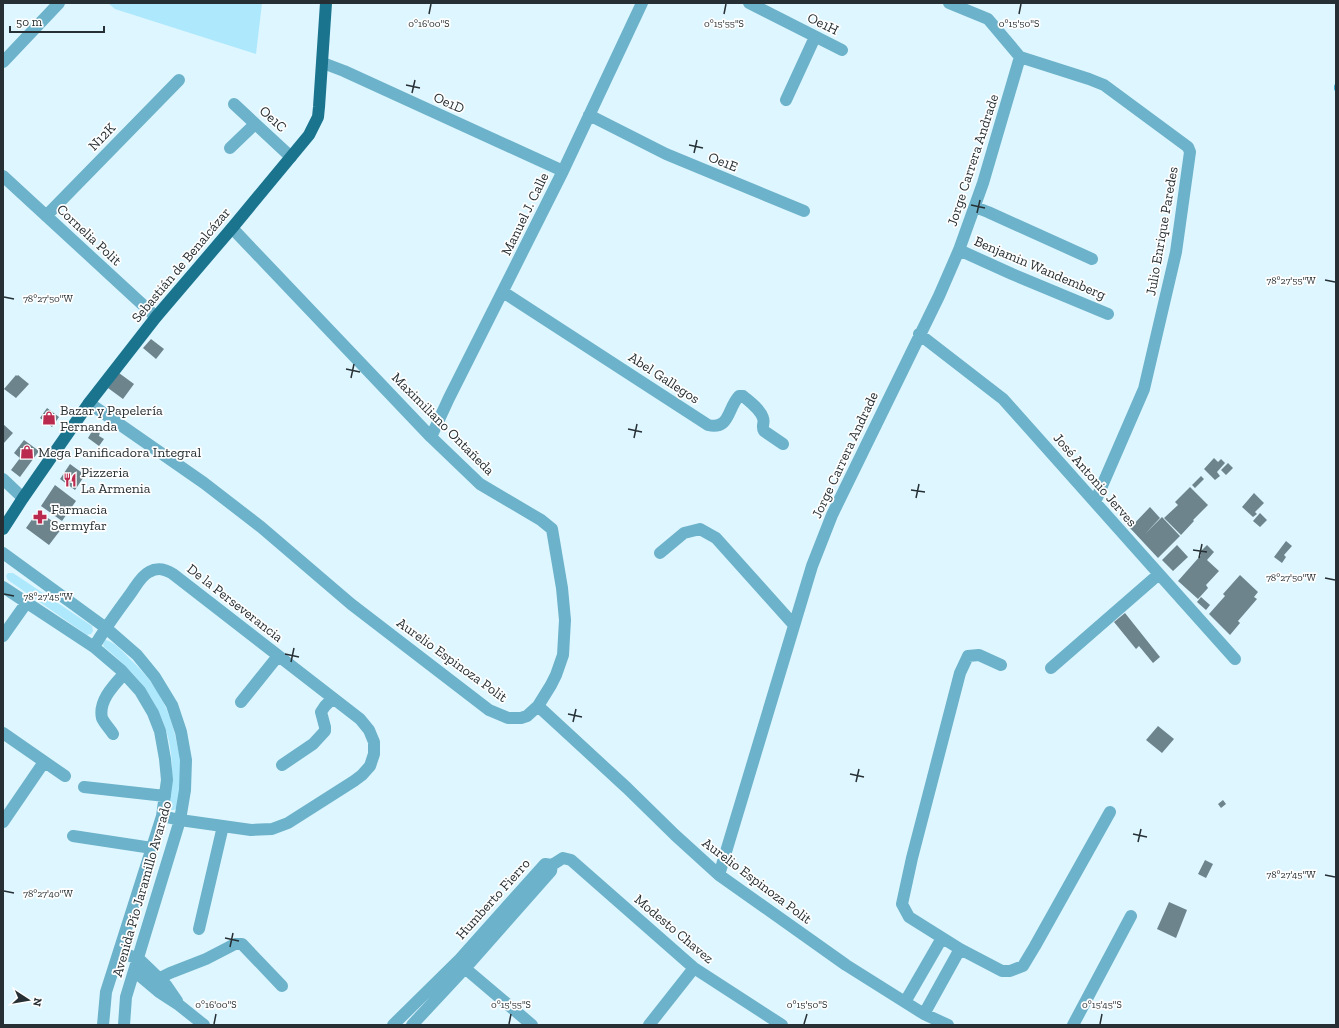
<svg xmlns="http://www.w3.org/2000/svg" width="1339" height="1028" viewBox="0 0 1339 1028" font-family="'Zilla Slab',serif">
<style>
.green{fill:#ade8fd}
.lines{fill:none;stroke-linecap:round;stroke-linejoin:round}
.stream{stroke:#43b7db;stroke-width:4}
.building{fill:#6e848c}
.minor{stroke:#6cb2ca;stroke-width:12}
.major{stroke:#1a748e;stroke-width:12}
.ticks{fill:none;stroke:#262f33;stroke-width:1.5}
.labels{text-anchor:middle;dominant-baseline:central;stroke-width:3.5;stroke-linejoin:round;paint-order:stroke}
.street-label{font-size:14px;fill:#262f33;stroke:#fefefe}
.poi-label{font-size:14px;fill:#262f33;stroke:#fefefe;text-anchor:start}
.ticks-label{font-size:10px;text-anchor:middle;fill:#262f33;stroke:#fefefe;stroke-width:3.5;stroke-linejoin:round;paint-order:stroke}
</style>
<rect width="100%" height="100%" fill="#ddf6ff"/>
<path class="green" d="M108,3H262L256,54L115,9Z
M8,573H13L92,626L93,631L91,634L87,635L8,580L6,576Z
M105,640C114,641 123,652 129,658C156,683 170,708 177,744C178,751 181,758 181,765C181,779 179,793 178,807L174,810H171C167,802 171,792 172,783C172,777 172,771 172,765C170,714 142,678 104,647L103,644Z"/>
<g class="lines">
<path class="stream" d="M1336,86V89"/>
</g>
<path class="building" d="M151,339L164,349L156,359L143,348Z
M119,373L134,384L123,399L108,388Z
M16,375L17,376L18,375L29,384L16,398L4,389Z
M47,408L59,417L52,427L40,418Z
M3,424L13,433L3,444Z
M94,428L100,432L99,436L104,439L99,446L88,438Z
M24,440L39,451L20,477L11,470L20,458L14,453Z
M1214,458L1218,462L1221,459L1225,463L1217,472L1220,476L1215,480L1204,469Z
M1228,463L1233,468L1226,475L1221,470Z
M70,464L85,475L75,490L60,479Z
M1201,476L1204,479L1195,488L1192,485Z
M55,485L76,501L62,521L41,506Z
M1190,487L1208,505L1193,520L1194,521L1181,535L1164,518L1178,505L1175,502Z
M1254,493L1264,503L1255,512L1257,514L1253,517L1242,507Z
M1150,507L1160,518L1145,534L1162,517L1180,536L1158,558L1130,528Z
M38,511L62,528L49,545L26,528Z
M1260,513L1267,520L1260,527L1253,521Z
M1286,541L1292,546L1284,555L1286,557L1282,563L1274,557Z
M1177,545L1188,557L1173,571L1162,560Z
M1207,545L1214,552L1207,560L1219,571L1206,585L1208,588L1198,599L1178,581L1201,555L1199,553Z
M1240,575L1258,592L1254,597L1257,599L1238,621L1240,623L1230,635L1209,614L1225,596L1223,594Z
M1201,597L1210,605L1206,610L1197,602Z
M1125,613L1160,657L1153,663L1139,646L1136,649L1114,622Z
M1158,726L1174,739L1162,753L1146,740Z
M1223,800L1226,804L1221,808L1218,804Z
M1205,860L1213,864L1206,878L1198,874Z
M1169,902L1187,910L1176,938L1157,929Z"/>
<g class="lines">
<path class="minor" d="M749,3L842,50
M949,3L988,19L1020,57
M1020,57L1089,79L1104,85L1188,147L1190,152L1176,252L1144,389L1095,502
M3,62L59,3
M323,63L344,71L563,171
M786,100L815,37
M234,104L291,157
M589,115L666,154L804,211
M230,148L255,124
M3,176L156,317
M975,207L988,212L1092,259
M46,216L179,80
M959,250L1012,274L1108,314
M503,292L708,425C730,430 727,409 739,396H743C750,402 760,409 763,418C765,423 761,426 764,431L783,444
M919,334L1003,399L1159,574L1235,659
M89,403L204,483L261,527L351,604L489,710L508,718H521L527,716L538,706L551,685L556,675L563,655L565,620L562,588L552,529L541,520L480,484L431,437L232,228
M431,437L449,398L563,171L642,3
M3,479L23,498
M3,553L106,628L137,655L155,677L172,705L181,732L186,760L185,790L180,820L126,997L124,1025
M660,553L684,533L700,529L716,538L794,625
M3,587L94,647L121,670L140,691L153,713L160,731L165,759L167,780L162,816L106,992L103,1025
M3,636L27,602
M94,647C105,628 118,611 131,593C136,586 141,576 149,572C158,567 165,569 173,574L360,719L369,730L374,742V754L370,766L362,775L354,781L288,823L272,829L251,830L180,820L162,816
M1001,665L979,655L968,656L960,673L912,858L902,904L909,917L960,949L1002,971H1010L1023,966L1035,946L1110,812
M1051,668L1159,574
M241,702L278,656
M538,706L627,788L675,835L719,875L846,965L924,1014L948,1025
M3,733L65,776
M113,734C110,729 104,723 102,718C98,701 114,685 124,674
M282,765L313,744L325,731V727L321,712L325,706L333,698
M84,787L165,796
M3,822L44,762
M73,836L152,848
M552,865L563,858L571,860L694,968L782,1025
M719,875L812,566L832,515L939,296L959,250L983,183L1020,57
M199,929L223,826
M119,952L139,959L166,985L177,1001
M460,964L532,1025
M134,971L159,992L179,1005L204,1025
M160,978L170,973L206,959L235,944H242L282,986
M905,1002L942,938
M924,1014L960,949
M393,1025L460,959L545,864L552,865
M412,1025L468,965L551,871L552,865
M649,1025L694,968
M1073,1025L1131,916"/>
<path class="major" d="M3,529L23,498L89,403L156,317L232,228L309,135L318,117L319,107L326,3"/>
</g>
<path class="ticks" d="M429,14L431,4M724,14L726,4M1019,14L1021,4M406,85L420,88M412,93L415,80M689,145L703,148M694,153L697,140M971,205L985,208M977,213L980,200M1325,280L1335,282M4,297L14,299M346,369L360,372M351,378L354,364M628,429L642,432M634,438L637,424M911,490L925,492M916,498L919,484M1193,550L1207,552M1199,558L1202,544M1325,578L1335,580M4,594L14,596M285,654L299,657M291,662L294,648M568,714L582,717M573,722L576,709M850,774L864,777M856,782L859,769M1133,834L1147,837M1138,842L1141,829M1325,875L1335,877M4,891L14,893M225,938L239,941M230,947L233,933M214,1024L216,1014M509,1024L511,1014M804,1024L807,1014M1100,1024L1102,1014"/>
<defs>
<g id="shop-bare" transform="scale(1.08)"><path d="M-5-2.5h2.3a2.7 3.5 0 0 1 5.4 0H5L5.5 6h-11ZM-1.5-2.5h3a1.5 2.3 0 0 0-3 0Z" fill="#ba2a4e" stroke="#fefefe" stroke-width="2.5" paint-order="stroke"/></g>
<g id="restaurant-bare" transform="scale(1.08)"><path d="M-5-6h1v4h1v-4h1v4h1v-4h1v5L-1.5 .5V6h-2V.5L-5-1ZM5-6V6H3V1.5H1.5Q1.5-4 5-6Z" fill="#ba2a4e" stroke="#fefefe" stroke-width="2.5" paint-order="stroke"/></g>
<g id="pharmacy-bare" transform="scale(1.08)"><path d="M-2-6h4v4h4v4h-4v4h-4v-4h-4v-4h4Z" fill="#ba2a4e" stroke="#fefefe" stroke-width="2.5" paint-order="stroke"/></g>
</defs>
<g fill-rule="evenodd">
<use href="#shop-bare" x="49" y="418"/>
<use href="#shop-bare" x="27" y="452"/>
<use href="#restaurant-bare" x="70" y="480"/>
<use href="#pharmacy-bare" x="40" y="517"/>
</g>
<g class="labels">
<g class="street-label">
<text transform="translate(823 24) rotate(26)">Oe1H</text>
<text transform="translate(449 103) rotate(24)">Oe1D</text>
<text transform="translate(273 119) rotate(42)">Oe1C</text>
<text transform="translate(102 137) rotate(-46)">N12K</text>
<text transform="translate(973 160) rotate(-72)">Jorge Carrera Andrade</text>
<text transform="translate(723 162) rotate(22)">Oe1E</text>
<text transform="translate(525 214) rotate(-64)">Manuel J. Calle</text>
<text transform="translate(1162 231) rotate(-80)">Julio Enrique Paredes</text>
<text transform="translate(89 235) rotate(43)">Cornelia Polit</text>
<text transform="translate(181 265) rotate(-50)">Sebastián de Benalcázar</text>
<text transform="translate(1040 268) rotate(23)">Benjamin Wandemberg</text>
<text transform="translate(664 378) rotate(33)">Abel Gallegos</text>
<text transform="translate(443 424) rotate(45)">Maximiliano Ontañeda</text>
<text transform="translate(845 455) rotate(-65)">Jorge Carrera Andrade</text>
<text transform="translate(1095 480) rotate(49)">José Antonio Jerves</text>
<text transform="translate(235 603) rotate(38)">De la Perseverancia</text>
<text transform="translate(452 660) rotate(36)">Aurelio Espinoza Polit</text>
<text transform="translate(757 881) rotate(37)">Aurelio Espinoza Polit</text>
<text transform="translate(142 889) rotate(-74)">Avenida Pío Jaramillo Avarado</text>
<text transform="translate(493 899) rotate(-48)">Humberto Fierro</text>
<text transform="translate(674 929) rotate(40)">Modesto Chavez</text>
</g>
<g class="poi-label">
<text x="60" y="410">Bazar y Papelería<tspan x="60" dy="16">Fernanda</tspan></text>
<text x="38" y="452">Mega Panificadora Integral</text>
<text x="81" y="472">Pizzeria<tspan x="81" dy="16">La Armenia</tspan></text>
<text x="51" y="509">Farmacia<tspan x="51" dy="16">Sermyfar</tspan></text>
</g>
</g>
<g class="ticks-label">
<text x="429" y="27">0°16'00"S</text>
<text x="724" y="27">0°15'55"S</text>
<text x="1019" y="27">0°15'50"S</text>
<text x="1291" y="284">78°27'55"W</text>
<text x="48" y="302">78°27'50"W</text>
<text x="1291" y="581">78°27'50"W</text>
<text x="48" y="600">78°27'45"W</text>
<text x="1291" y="878">78°27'45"W</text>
<text x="48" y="897">78°27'40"W</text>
<text x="216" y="1008">0°16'00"S</text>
<text x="511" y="1008">0°15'55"S</text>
<text x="807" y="1008">0°15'50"S</text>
<text x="1102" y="1008">0°15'45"S</text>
</g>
<rect width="1339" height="1028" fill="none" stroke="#262f33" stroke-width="8"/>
<g transform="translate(28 1000) rotate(102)" stroke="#fefefe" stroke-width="3" paint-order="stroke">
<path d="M0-3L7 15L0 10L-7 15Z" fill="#262f33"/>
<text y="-6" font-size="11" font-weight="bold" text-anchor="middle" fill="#262f33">N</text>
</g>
<path d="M10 26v6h94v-6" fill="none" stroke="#262f33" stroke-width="2"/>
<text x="16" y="26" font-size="12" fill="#262f33" stroke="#fefefe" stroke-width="3" paint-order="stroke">50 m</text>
</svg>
